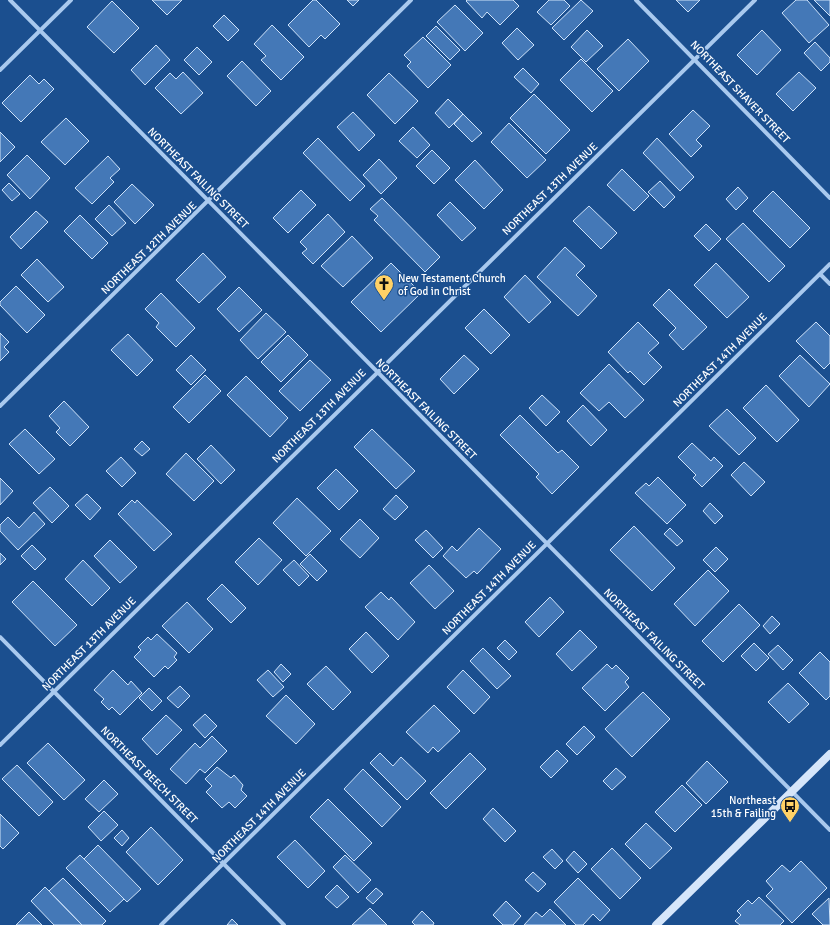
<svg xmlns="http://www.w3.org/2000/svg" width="830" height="925" viewBox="0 0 830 925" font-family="Signika,sans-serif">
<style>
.building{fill:#4478b7;stroke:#cfe3fa}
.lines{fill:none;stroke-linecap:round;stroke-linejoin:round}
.street{stroke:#a9c9ee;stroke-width:4}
.secondary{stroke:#d6e6fa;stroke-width:8}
.labels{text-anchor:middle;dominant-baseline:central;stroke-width:3;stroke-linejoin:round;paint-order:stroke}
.street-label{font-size:11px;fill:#fff;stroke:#1b4f8f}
.poi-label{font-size:11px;fill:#fff;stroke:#1b4f8f;text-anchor:start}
</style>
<rect width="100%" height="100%" fill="#1b4f8f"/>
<path class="building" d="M152,0H182L167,15Z
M313,0H316L340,24L325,39L321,35L309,47L288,25Z
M347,0H359L353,6Z
M467,0H513L519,6L500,25L487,12L482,18L466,1Z
M549,0H564L570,6L551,25L537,12Z
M581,0L593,11L564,40L552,28Z
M676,0H700L688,12Z
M796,0H807L829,25L809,43L782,13Z
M814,0H830V16Z
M112,1L139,28L114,53L87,27Z
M455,5L483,33L465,51L437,22Z
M224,15L239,30L228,41L213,26Z
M272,25L304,57L281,80L261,60L266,56L254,44Z
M436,26L460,50L450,60L426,36Z
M517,28L534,45L518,60L502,43Z
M587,30L603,46L586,62L571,47Z
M762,30L781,50L757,75L737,55Z
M423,37L451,65L428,88L407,66L411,62L404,55Z
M628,39L649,61L619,91L597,69Z
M815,42L830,58V62L821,71L804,53Z
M156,45L170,60L145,85L131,70Z
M197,47L212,62L199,75L184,60Z
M581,59L613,91L592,112L560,80Z
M242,61L271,91L256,106L227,76Z
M523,68L539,84L531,93L514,77Z
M183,72L203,93L181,114L155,88L170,73L176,79Z
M799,72L816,88L793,111L776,94Z
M389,73L418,101L395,124L367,95Z
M30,75L39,84L44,79L54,89L21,122L2,103Z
M534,94L570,130L546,154L510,118Z
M448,99L463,114L449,128L435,113Z
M693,110L710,126L696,140L702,146L691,157L669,134Z
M353,112L375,135L359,151L337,127Z
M463,114L482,133L472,142L454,124Z
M66,118L89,141L65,165L41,142Z
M509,123L546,160L527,178L491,142Z
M413,127L430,145L417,158L399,141Z
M0,132L15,147L0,162Z
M318,138L365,186L350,201L303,153Z
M657,138L694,177L680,191L643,153Z
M432,150L450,168L434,184L416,166Z
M27,155L50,178L30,199L7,175Z
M108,156L120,169L110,178L114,182L92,204L75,188Z
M379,159L397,178L381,194L363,175Z
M475,160L503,190L484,209L455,180Z
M622,169L649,196L634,211L607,185Z
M660,181L675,197L664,208L648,192Z
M9,183L20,194L12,201L2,190Z
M132,184L154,205L135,224L114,202Z
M738,187L748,198L736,210L726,199Z
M301,190L316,205L288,233L273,218Z
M773,191L810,228L790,248L753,211Z
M382,198L440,257L425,272L374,220L378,216L370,209Z
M450,202L476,228L462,241L437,215Z
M109,205L126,223L112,236L95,219Z
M589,206L617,233L601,249L573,221Z
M36,211L48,222L21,249L10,237Z
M328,214L345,232L313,264L302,253L307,249L300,242Z
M80,215L108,243L92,259L64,231Z
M743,223L785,266L769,282L726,239Z
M706,224L721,239L709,251L694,236Z
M352,236L373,258L343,287L321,266Z
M565,247L585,266L576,275L597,296L578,316L537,277Z
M203,253L226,277L199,303L176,280Z
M37,259L64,287L48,302L21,275Z
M391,263L421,293L381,332L351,302Z
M716,263L749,297L727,318L694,285Z
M525,275L551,302L529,323L504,297Z
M16,286L45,315L27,333L0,305V302Z
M239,287L262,310L239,332L217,309Z
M669,289L707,327L683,350L669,335L676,328L653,305Z
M161,293L195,328L176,347L156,327L159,323L145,309Z
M484,309L510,335L491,354L465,328Z
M266,313L286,332L258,359L240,340Z
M638,322L659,343L648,353L662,367L644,385L630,371L628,373L608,352Z
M816,322L830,336V363L824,369L796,341Z
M0,333L9,342L4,347L9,352L0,361Z
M128,334L153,360L137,376L111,350Z
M288,335L308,355L281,382L261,362Z
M191,355L206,370L191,385L176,370Z
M464,355L479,369L454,394L440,379Z
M800,355L830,384L809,407L779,376Z
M310,360L331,380L300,411L279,391Z
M609,364L644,400L625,418L609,402L599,411L580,393Z
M205,375L221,391L189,423L173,407Z
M246,376L288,418L270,437L227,395Z
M766,385L799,420L777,442L743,408Z
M542,395L560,412L546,426L529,408Z
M64,401L89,427L70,446L56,432L60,428L49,416Z
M583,405L607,430L591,446L567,421Z
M727,409L756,438L739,455L709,426Z
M520,415L558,453L562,450L579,467L552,494L536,477L539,474L500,435Z
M25,429L55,459L39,474L9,444Z
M372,429L415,471L396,489L354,447Z
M142,441L150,449L142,456L134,449Z
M692,443L711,461L714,457L723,466L702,487L693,478L696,475L678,457Z
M211,445L235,470L221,484L197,459Z
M186,453L214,481L194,501L166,474Z
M121,457L136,473L122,487L106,471Z
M744,462L765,482L751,496L731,475Z
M336,469L358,491L339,510L317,488Z
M658,477L686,505L667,524L635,493L646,483L649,486Z
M0,478L13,491L0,505Z
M50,487L69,506L52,523L33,503Z
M87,494L101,508L90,520L75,505Z
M396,495L408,507L395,520L383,509Z
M297,498L331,531L306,556L273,523Z
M132,500L135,503L137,500L172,534L154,551L118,514Z
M710,503L723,516L715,524L703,511Z
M34,512L45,524L18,550L0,531V525L8,517L19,528Z
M360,519L379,538L360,558L340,539Z
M634,526L675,568L652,591L610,550Z
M479,528L501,549L477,574L474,571L466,578L443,556L452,546L457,551Z
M670,528L683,541L677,546L664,534Z
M426,530L443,548L433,558L415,540Z
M259,538L282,560L258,585L235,562Z
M110,540L137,567L120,583L94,556Z
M32,545L46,559L35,570L21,556Z
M716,547L728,559L715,572L703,560Z
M0,553L6,559L0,565Z
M310,554L327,571L317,581L300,564Z
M83,560L110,588L92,606L65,579Z
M294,560L309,576L299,586L283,570Z
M429,565L454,591L435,609L410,583Z
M708,570L729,591L695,626L674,604Z
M33,581L77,625L55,646L12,602Z
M222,584L246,608L231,623L207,599Z
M381,592L389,600L391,597L415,622L398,640L365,607Z
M550,597L564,612L539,637L525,622Z
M187,602L213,629L189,653L162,626Z
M739,604L760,625L723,662L702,641Z
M772,616L780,624L770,634L763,626Z
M580,630L597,647L572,671L556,654Z
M366,632L389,656L372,673L349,649Z
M157,634L177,653L174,657L177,660L168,669L165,666L154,677L134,657L141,650L138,647L148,637L151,640Z
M505,640L517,652L509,660L497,648Z
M754,643L769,658L756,671L741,656Z
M778,645L793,660L783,670L768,654Z
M483,648L511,676L497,689L470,661Z
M820,652L830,662V696L826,700L799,673Z
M281,664L291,674L283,682L274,672Z
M607,664L612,669L616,665L629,678L625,682L629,687L605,711L582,688Z
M326,666L351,692L333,710L307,684Z
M113,670L128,685L131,681L142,693L120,715L112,707L109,710L101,702L104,699L94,690Z
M268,670L284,687L273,697L257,680Z
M463,670L490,697L474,714L447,687Z
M788,683L809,704L789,723L768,702Z
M180,686L190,696L178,708L167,698Z
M149,688L162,701L152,711L139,698Z
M643,692L670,719L632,757L605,729Z
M286,695L315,724L296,744L266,716Z
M434,705L460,731L438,752L433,747L428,753L406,732Z
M205,714L217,726L205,738L193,725Z
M166,715L182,730L157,755L142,739Z
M584,726L595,737L577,755L566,744Z
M212,736L227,751L205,773L200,769L186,784L170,769L195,743L200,748Z
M48,743L85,780L64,800L27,763Z
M557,750L568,761L551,778L540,767Z
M380,753L393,766L401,757L426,781L407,800L370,763Z
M470,753L486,769L446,809L430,793Z
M707,761L728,782L706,804L686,783Z
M17,765L53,802L39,816L2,779Z
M217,767L231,778L234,775L243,785L241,790L247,796L235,808L229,802L222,808L206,792L212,786L205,779Z
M616,768L626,777L612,790L603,781Z
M363,769L401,807L382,827L344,789Z
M104,780L118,794L99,812L85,799Z
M682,785L702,805L675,832L655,812Z
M328,799L372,843L354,861L310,817Z
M493,808L516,831L505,842L483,819Z
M104,811L118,825L101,841L88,827Z
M0,814L19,833L3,849L0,846Z
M646,823L672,848L650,869L625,844Z
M151,827L183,860L158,885L126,852Z
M122,830L129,838L122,846L114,838Z
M295,840L325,871L308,888L277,857Z
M98,845L141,889L127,902L84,859Z
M612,848L641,878L620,899L591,869Z
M552,849L563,861L555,869L543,857Z
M574,851L587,864L578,873L566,860Z
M80,855L124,899L110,912L66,868Z
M345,855L371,880L358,893L333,867Z
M801,861L827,888L792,923L766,896L773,889L766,881L782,865L790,872Z
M533,872L546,884L538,892L525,880Z
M63,878L106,921L102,925H82L49,891Z
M578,878L610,910L600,921L593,914L583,925H576L554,902Z
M337,885L349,897L337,908L325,897Z
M45,887L49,891L82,925H54L31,901Z
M376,888L383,894L373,904L366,898Z
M759,897L784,921L780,925H740L735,921L741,915L737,911L748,900L752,904Z
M829,898L830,925H823L812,914Z
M506,901L521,916L513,925H503L493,915Z
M370,908L387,925H352Z
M550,909L566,925H524L536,912L542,917Z
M422,911L434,923L433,925H415L412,922Z
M29,912L42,925H16Z
M232,919L238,925H227Z"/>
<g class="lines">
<path class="street" d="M10,0L830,830
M636,0L830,198
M0,70L71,0
M820,274L830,284
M0,406L411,0
M0,637L284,925
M0,745L755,0
M161,925L830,264"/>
<path class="secondary" d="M656,925L830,754"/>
</g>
<defs>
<g id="church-pin" transform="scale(1)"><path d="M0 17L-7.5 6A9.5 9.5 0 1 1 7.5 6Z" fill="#ffd166" stroke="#1b4f8f"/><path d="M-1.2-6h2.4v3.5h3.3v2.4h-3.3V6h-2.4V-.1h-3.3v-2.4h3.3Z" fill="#111"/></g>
<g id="bus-pin" transform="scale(1)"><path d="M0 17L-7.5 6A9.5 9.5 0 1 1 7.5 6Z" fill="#ffd166" stroke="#1b4f8f"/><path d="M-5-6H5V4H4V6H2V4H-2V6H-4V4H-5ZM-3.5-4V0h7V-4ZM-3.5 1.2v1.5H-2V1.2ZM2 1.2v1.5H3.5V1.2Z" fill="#111"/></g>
</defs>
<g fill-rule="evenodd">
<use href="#church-pin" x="384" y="284"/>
<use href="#bus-pin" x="790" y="806"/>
</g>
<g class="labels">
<g class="street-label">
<text transform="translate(740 92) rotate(46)">NORTHEAST SHAVER STREET</text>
<text transform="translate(198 178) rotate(45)">NORTHEAST FAILING STREET</text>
<text transform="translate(550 189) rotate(-44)">NORTHEAST 13TH AVENUE</text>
<text transform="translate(149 248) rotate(-44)">NORTHEAST 12TH AVENUE</text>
<text transform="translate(720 360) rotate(-45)">NORTHEAST 14TH AVENUE</text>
<text transform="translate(426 409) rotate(45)">NORTHEAST FAILING STREET</text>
<text transform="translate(319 416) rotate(-45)">NORTHEAST 13TH AVENUE</text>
<text transform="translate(489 588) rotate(-45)">NORTHEAST 14TH AVENUE</text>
<text transform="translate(654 639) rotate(45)">NORTHEAST FAILING STREET</text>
<text transform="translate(89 644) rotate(-45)">NORTHEAST 13TH AVENUE</text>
<text transform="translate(149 775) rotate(45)">NORTHEAST BEECH STREET</text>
<text transform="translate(259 816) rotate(-45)">NORTHEAST 14TH AVENUE</text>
</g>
<g class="poi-label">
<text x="398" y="278">New Testament Church<tspan x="398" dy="13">of God in Christ</tspan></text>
<text x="776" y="800" text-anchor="end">Northeast<tspan x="776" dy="13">15th &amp; Failing</tspan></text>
</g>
</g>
</svg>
